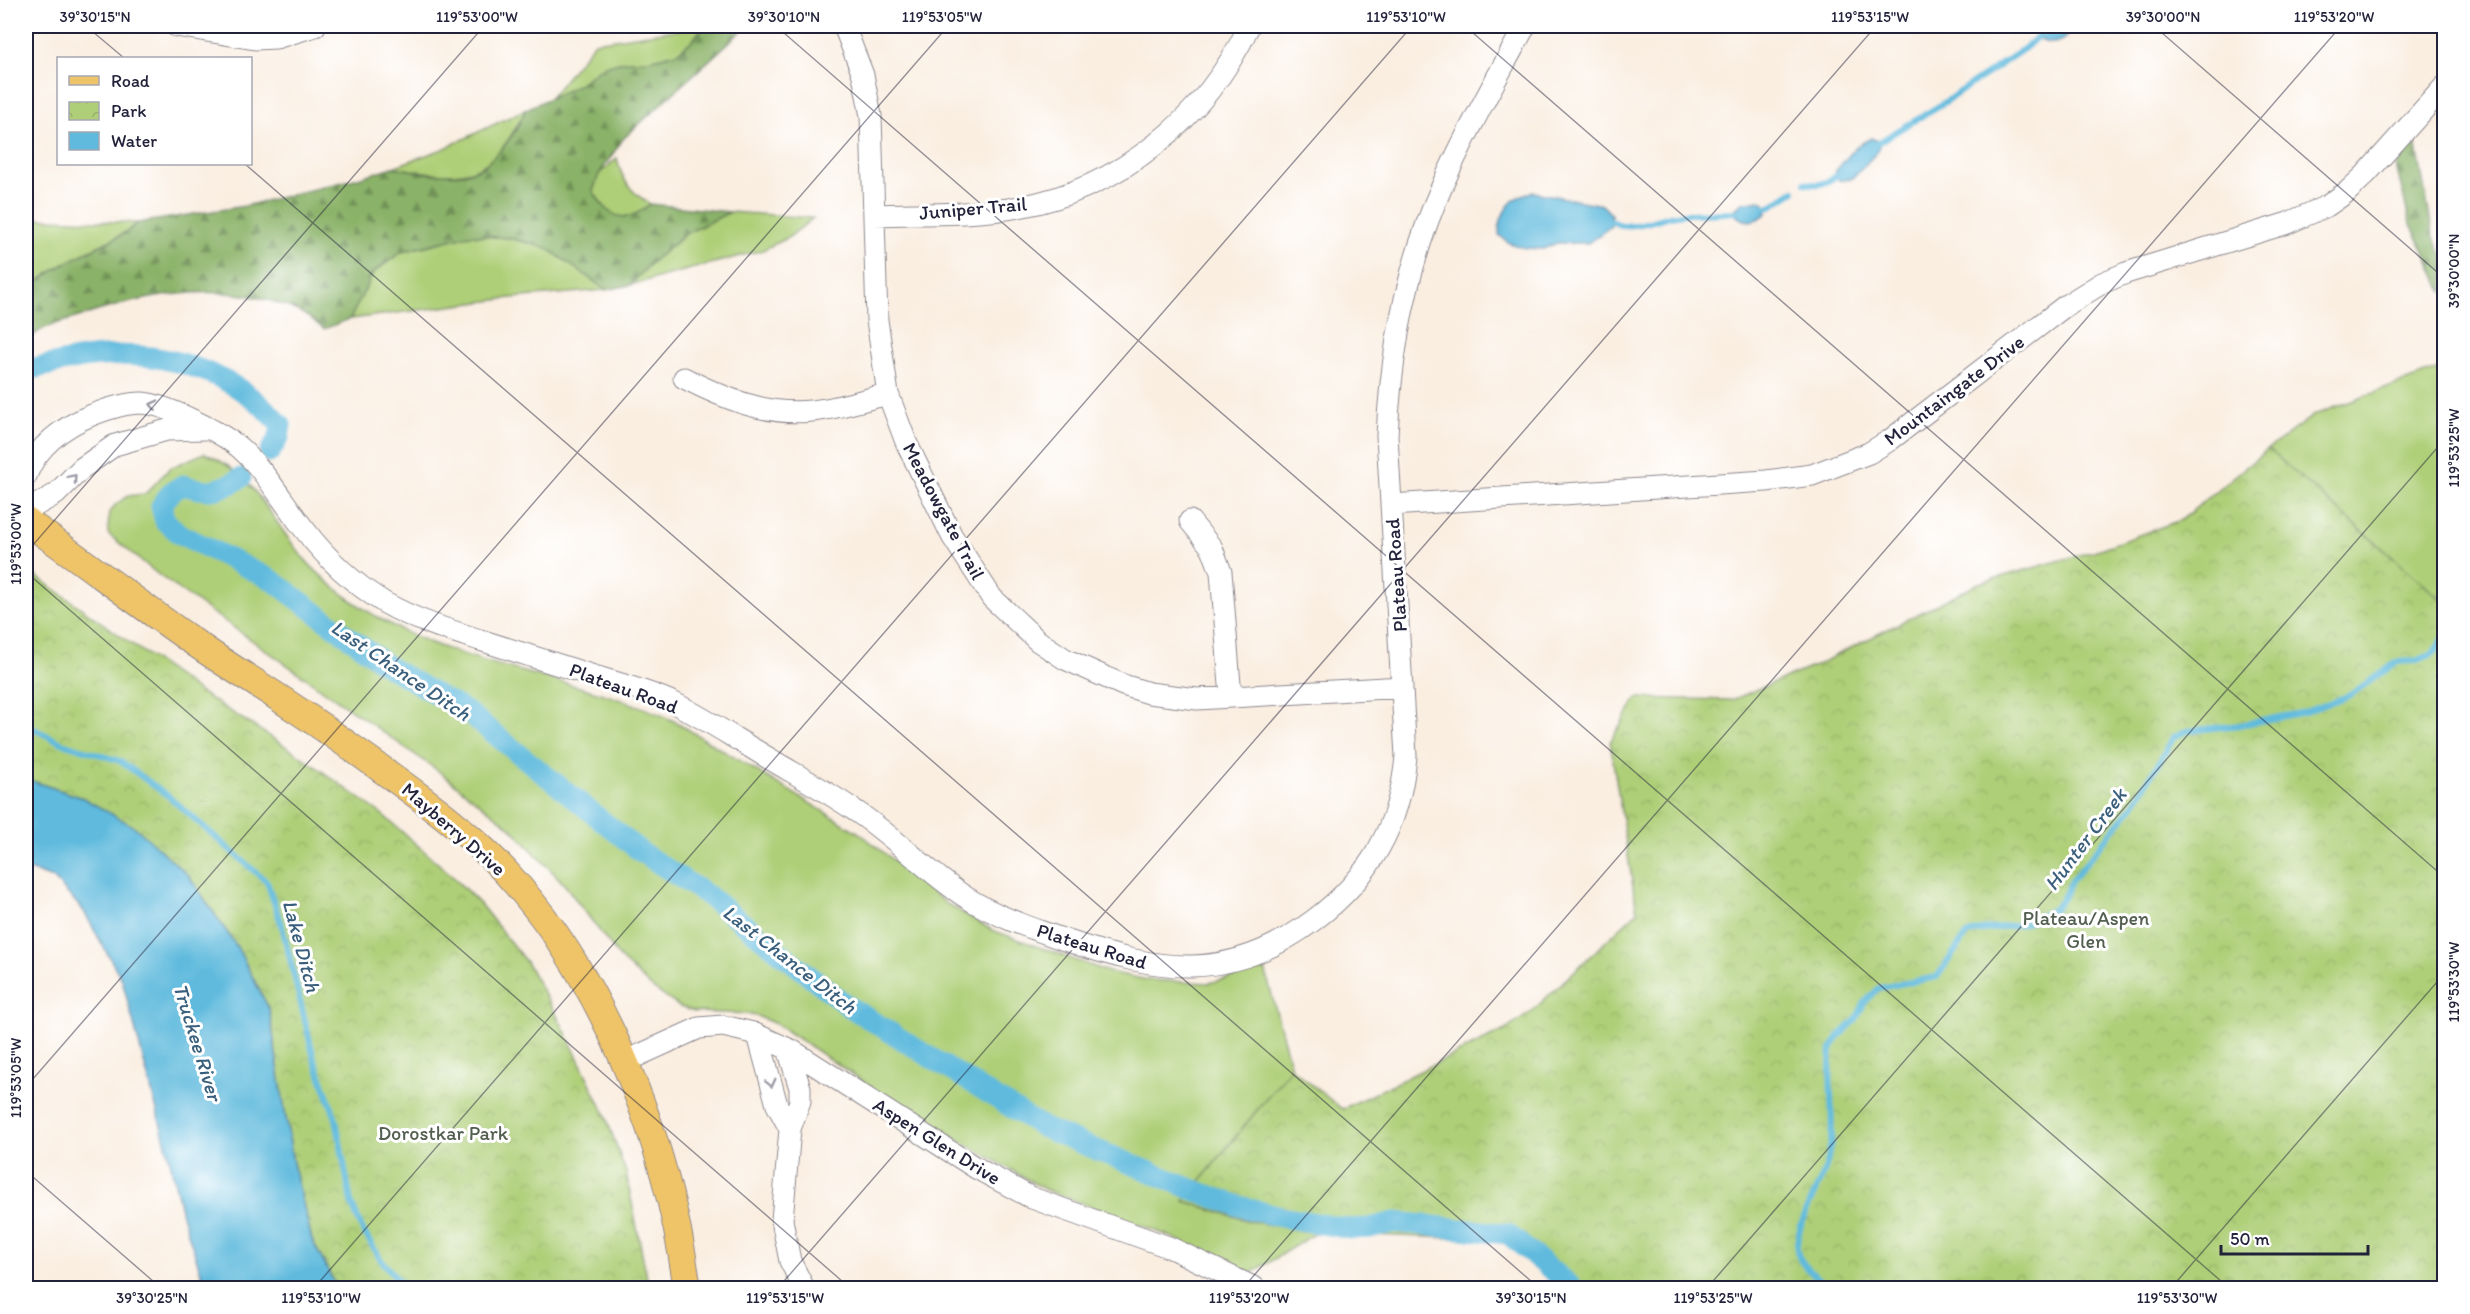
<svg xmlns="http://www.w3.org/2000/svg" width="2470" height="1314" viewBox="0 0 2470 1314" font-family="Itim,sans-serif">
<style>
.grass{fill:#aecf77;stroke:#687859;stroke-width:1.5}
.forest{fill:url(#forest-firs);stroke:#566a52;stroke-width:1.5}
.park{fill:url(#park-crowns);stroke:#687859;stroke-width:1.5}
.water{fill:#5fbadd;stroke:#406e8c;stroke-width:1.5}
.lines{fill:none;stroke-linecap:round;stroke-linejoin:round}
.stream{stroke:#5fbadd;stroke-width:6}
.canal{stroke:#5fbadd;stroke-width:21}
.minor-casing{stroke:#8e888e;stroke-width:23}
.major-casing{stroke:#8e888e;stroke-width:29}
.minor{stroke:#fff;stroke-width:21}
.major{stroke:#efc469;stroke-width:27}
.oneway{stroke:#9c9ca7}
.ticks{fill:none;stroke:#22223b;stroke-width:1.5;stroke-opacity:0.45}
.labels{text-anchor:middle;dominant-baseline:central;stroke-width:6;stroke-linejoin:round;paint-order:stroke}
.street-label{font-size:20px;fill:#22223b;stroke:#fff}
.park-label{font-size:20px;fill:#535f50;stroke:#fff}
.water-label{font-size:21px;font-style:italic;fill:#3a5f7c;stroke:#fff}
.neatline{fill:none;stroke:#22223b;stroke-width:2}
.ticks-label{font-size:15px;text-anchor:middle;fill:#22223b}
</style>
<defs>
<pattern id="forest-firs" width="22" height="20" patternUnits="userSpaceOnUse" patternTransform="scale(1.5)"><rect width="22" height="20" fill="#8ab268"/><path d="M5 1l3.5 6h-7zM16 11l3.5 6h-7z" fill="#709057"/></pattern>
<pattern id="park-crowns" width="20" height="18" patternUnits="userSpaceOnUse" patternTransform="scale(1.5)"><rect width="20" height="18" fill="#aecf77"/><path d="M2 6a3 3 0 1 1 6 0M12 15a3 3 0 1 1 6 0" fill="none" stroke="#95b168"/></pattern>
</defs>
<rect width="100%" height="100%" fill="#fff"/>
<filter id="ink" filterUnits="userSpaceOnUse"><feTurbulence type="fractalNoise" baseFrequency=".0167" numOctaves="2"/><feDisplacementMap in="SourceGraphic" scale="12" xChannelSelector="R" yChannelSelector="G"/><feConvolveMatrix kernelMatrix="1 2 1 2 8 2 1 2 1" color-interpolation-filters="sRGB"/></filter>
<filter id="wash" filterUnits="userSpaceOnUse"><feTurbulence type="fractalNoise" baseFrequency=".008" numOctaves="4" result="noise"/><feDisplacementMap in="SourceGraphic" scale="24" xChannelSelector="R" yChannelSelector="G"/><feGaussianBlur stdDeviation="1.35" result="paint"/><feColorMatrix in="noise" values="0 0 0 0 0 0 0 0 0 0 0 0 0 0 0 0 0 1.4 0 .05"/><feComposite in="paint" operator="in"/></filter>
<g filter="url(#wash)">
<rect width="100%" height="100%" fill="#faeee1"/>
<path class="grass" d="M703,26L694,39L677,53L648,60L619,62L602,67L578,85L550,98L595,42Z
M526,109C489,182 467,180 393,167L443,149Z
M617,158C621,180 632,193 650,204C625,226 609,218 593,191L599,174Z
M730,212L813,218L789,237L763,250L630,285L652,262L687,233Z
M26,218L138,223C120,238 100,244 81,255C61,266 43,278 26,291Z
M470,235L510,238L547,248L606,290L511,298L350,319L374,272L402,252Z
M2444,367V591L2438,597L2268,449L2314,415Z
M204,453C251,471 268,513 297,550C318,577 349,600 377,617C466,670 581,676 674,721L861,834L947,904L992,930L1109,972L1148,980L1209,983L1265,969L1291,1068L1184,1201L1250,1221L1316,1233L1250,1274L1169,1236L1046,1190L908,1111L776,1024L752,1014L695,1012L680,1007L652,988L620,958L564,884L510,827L437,770L160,576L108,534L109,513L116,504L128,496L145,494L170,468Z"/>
<path class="forest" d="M703,26H747L623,139L599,174L593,191C609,218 625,226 650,204L730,212L687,233L652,262L630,285L606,290L547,248L510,238L470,235L401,252L374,272L350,319L324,329C316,323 307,315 298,311C230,279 150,293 82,316C60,323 41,325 26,343V291C43,276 64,263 85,253C103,244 122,237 138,223L245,206L355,179L393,167L432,174H464L482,168L501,150L516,130L526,109L578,85L602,67L619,62L648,60L677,53L694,39Z
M2416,142L2433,235L2444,258V293L2409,220L2396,166Z"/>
<path class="park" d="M2268,449L2444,602V1288H1561L1505,1243L1479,1239L1316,1233L1250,1221L1184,1201L1291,1068L1342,1109L1505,1030L1530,1013L1637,912L1610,742L1637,698L1732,700L1815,666L1979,583L2097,550L2181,520Z
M26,569L201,693L298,754L383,815L449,873L480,904L526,962L562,1025L605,1114L626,1173L649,1288H337L312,1240L293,1163L269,1009L237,947L188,875L83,798L26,779Z"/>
<path class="water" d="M2041,26H2074C2067,39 2057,47 2042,41L2038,36Z
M1871,138L1879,142V150L1853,178L1840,181L1836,176V170L1858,145Z
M1534,192L1602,205L1611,214V226L1588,243H1557L1543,249L1525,248L1509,243L1499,235C1499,213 1512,194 1534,192Z
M1759,200L1765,203L1767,213C1756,223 1743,224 1732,212L1742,203Z
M26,779L83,798L135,827L188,875L237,947L269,1009L293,1163L312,1240L337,1288H206L182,1215L168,1152L122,980L83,910L53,878L26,869Z"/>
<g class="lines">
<path class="stream" d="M1879,142L1942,104L2025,48L2038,36
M1805,183C1819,186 1825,184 1836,176
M1768,208L1794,191
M1612,221C1619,226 1627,226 1635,225C1648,224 1662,217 1676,215C1695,212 1713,215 1732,212
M26,725L62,743L120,761L167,795L267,882L282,926L314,1058L336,1119L351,1202L362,1229L381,1260L405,1288
M1828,1288C1819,1279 1798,1263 1797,1250C1795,1229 1816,1191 1824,1172C1839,1133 1827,1089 1831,1049L1839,1036L1855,1021L1865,1002L1879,988L1937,977L1966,935L1976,931L2024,924L2054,909L2063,898L2071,881L2133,806L2174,737L2186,731L2240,725L2305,712L2350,695L2397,662L2416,661L2433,654L2444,638"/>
<path class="canal" d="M26,370C51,365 77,357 103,356C171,351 236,374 281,425L279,437L270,452
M241,478C218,492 208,493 183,485L171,492L161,506L165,521L180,534L272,580L389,667L467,712L641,852L707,895L848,1006L1044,1128L1194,1190L1239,1206L1281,1217L1351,1229L1369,1228L1395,1222L1508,1234L1573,1288"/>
</g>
</g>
<g filter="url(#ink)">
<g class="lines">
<g class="minor-casing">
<path id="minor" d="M176,26L255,39L276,38L315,26
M844,26L863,75L871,116L877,320L888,394L906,442L952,536L992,598L1038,641L1065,659L1123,685L1149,693L1197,699L1402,687
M874,215C922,213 972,216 1019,207C1120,189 1206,118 1249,26
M684,378C723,398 766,416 811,411C837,409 862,400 888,394
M26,476C36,447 64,426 92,415C107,409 125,403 142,403C165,404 223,433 241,449C266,472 283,502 304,529C326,558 354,584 385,603C415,620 448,630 480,640C518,652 556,664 594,676C621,684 648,691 674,703C702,717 728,734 755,750C789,771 824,789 857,812C895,837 926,871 964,896C995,916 1030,928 1065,940C1158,972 1229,984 1314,920C1370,878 1400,826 1406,756L1387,436C1391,349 1407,264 1443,184C1467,130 1497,78 1525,26
M1391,505L1766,481L1812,475L1869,453L1890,440L2065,306L2102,283L2126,273L2288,223L2327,206L2347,192L2366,174L2444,87
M26,511L56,494L82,468L115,445L167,430L204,429
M1190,521L1212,548L1221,572L1231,697
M758,1035L777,1105L790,1129
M788,1049L800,1088V1101L790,1129L782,1220L790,1261L804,1288
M624,1062L699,1028L723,1026L753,1033L793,1051L976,1168L1032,1198L1171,1248L1255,1288"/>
</g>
<g class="major-casing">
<path id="major" d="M26,521C83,561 140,605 198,645C228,666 260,685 291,706C325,728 358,752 391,776C437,809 483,844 519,887C609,991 670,1153 687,1288"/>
</g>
<use href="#minor" class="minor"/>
<use href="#major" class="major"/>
</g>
<defs><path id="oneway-chevron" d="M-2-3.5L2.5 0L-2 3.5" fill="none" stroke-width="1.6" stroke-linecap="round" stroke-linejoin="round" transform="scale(1.5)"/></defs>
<g class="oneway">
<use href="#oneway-chevron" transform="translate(154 405) rotate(-167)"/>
<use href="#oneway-chevron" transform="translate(73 478) rotate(-49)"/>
<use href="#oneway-chevron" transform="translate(771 1083) rotate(76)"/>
</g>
</g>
<path class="ticks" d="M86,26L124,58M776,26L2229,1288M1465,26L2444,877M2154,26L2444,278M245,164L1539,1288M26,553L484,26M26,572L850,1288M26,1087L948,26M26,1171L161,1288M314,1288L1412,26M778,1288L1876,26M1243,1288L2341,26M1707,1288L2444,440M2171,1288L2444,974"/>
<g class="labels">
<g class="street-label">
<text transform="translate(973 208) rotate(-5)">Juniper Trail</text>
<text transform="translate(1954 390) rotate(-37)">Mountaingate Drive</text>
<text transform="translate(944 511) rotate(62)">Meadowgate Trail</text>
<text transform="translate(1396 575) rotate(-94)">Plateau Road</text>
<text transform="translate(624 688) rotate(20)">Plateau Road</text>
<text transform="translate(454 829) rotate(41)">Mayberry Drive</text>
<text transform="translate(1092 946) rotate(17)">Plateau Road</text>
<text transform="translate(937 1141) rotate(32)">Aspen Glen Drive</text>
</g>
<g class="park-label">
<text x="2086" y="918">Plateau/Aspen<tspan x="2086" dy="23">Glen</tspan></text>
<text x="443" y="1133">Dorostkar Park</text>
</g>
<g class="water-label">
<text transform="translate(401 670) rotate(34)">Last Chance Ditch</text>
<text transform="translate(2085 839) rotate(-53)">Hunter Creek</text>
<text transform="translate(302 946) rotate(75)">Lake Ditch</text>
<text transform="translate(790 959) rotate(38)">Last Chance Ditch</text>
<text transform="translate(198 1042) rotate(73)">Truckee River</text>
</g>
</g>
<rect width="2470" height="1314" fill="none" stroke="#fff" stroke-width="66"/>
<rect x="57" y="57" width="195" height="108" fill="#ffffff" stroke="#a7a7b1" stroke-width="1.5"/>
<rect x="69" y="76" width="30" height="9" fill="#efc469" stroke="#a7a7b1" stroke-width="1.5"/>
<text x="111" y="87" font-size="18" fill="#22223b">Road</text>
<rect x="69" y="102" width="30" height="18" fill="url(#park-crowns)" stroke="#a7a7b1" stroke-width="1.5"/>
<text x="111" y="117" font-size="18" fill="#22223b">Park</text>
<rect x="69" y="132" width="30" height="18" fill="#5fbadd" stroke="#a7a7b1" stroke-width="1.5"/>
<text x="111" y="147" font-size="18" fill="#22223b">Water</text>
<path d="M2221 1245v9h147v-9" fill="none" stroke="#22223b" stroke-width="3"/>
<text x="2230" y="1245" font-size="18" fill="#22223b" stroke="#ffffff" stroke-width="4.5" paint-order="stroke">50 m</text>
<rect x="33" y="33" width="2404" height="1248" class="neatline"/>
<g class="ticks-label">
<text x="95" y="22">39°30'15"N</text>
<text x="477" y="22">119°53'00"W</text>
<text x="784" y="22">39°30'10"N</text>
<text x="942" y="22">119°53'05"W</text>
<text x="1406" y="22">119°53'10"W</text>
<text x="1870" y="22">119°53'15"W</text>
<text x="2163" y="22">39°30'00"N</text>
<text x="2334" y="22">119°53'20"W</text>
<text transform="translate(2454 271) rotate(-90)" y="5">39°30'00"N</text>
<text transform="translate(2454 448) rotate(-90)" y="5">119°53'25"W</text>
<text transform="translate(16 544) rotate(-90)" y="5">119°53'00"W</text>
<text transform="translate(2454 982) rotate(-90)" y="5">119°53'30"W</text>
<text transform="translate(16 1078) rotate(-90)" y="5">119°53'05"W</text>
<text x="152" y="1303">39°30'25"N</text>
<text x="321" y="1303">119°53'10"W</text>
<text x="785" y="1303">119°53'15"W</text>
<text x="1249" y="1303">119°53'20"W</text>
<text x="1531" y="1303">39°30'15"N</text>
<text x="1713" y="1303">119°53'25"W</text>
<text x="2177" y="1303">119°53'30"W</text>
</g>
</svg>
